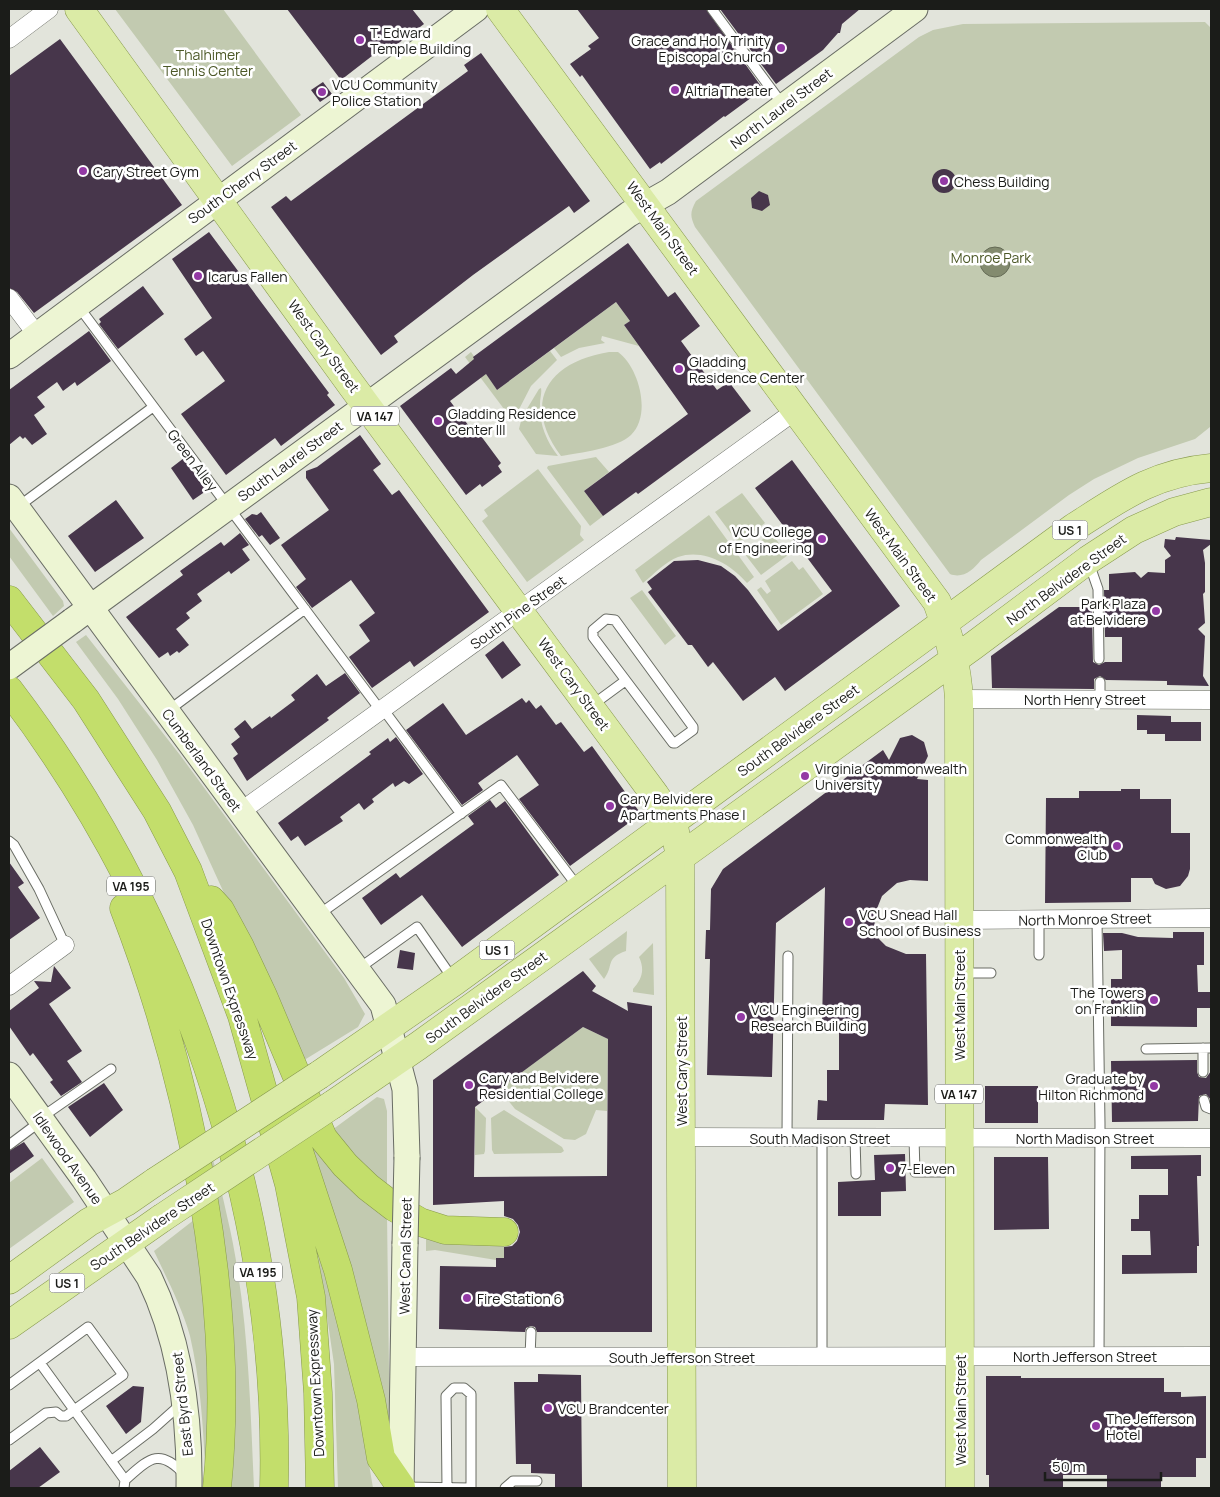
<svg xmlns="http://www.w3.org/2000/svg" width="1220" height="1497" viewBox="0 0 1220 1497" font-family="Manrope,sans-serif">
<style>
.green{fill:#c2cab0}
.water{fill:#838b6f;stroke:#646a55}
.building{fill:#47364b;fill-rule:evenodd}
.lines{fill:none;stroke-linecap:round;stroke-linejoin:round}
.lane-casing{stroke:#6a6d65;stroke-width:11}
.street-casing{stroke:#6a6d65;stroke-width:19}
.secondary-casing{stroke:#6a6d65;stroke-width:27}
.primary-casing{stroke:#889a4e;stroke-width:29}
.highway-casing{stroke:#889a4e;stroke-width:29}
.lane{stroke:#fff;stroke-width:9}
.street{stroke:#fff;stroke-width:18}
.secondary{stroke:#edf5d3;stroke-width:25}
.primary{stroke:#dbeba6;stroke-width:28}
.highway{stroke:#c3de6b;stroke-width:28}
.secondary-bridge-casing{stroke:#6a6d65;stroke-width:27;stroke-linecap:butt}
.primary-bridge-casing{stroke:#889a4e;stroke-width:29;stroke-linecap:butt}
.secondary-bridge{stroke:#edf5d3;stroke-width:25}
.primary-bridge{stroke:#dbeba6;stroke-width:28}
.poi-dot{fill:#9339a5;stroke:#fff;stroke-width:2}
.labels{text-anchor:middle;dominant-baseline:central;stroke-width:5;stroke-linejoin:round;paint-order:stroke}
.shield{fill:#fff;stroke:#5f605e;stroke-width:1}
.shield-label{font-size:12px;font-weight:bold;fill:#1b1c19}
.poi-label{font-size:14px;fill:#1b1c19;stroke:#fff;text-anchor:start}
.park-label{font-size:14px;fill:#4c5827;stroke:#fff}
.street-label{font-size:14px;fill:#1b1c19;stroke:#fff}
</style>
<rect width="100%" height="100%" fill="#e2e4db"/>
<path class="green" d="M115,9H223L301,115L232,166Z
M1205,22L1211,28L1210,427L1195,439L1138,458L1094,479L1069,495L981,560C973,570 963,579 950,574L695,227C690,216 690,212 696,201L919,37L933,30L963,24Z
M616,302L630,321L624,325L639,346L602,336L601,340L605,343L579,348L561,357L554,348Z
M550,351L557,360L531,386L513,421L465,357L471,352L497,390Z
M609,352H618C639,367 652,415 631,435C618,448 579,453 561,456C521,402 548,362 609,352Z
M541,388C542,393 540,398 540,404C539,423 546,441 558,456L536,454L519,429L522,417L539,389Z
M596,457L609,472L584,491L603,516L590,526L547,468L548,466Z
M538,469L581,526L580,535L584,540L527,582L482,521L488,516L484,510Z
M742,493L765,523L738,543L715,512Z
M709,515L754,577L747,583C731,564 703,548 678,557C666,561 653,575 643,583L635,570Z
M9,528L63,601L64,606L53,616L9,556Z
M771,533L788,555L761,575L744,553Z
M792,561L799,570L803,567L823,594L781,625L757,590L761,587L767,594L771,591L765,581Z
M642,590L676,636L665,645L630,598Z
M86,635L180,755L344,978L365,1014L358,1027L301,1062L193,825L157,760L118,699L76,642Z
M627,931L626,951C605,958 614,966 604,979L589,959Z
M653,943L654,995L633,992V989C642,979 645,970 639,957Z
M583,1027L608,1039L607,1111L596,1110L586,1134L575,1140L564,1139L515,1109L499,1089Z
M377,1097L384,1099L387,1111V1190L332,1130Z
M197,1102C207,1140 219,1177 227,1216C248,1304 250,1398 254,1488H224Z
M475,1107L486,1118L485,1151L484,1154L475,1155Z
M504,1110L562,1147L564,1151L561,1153L494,1154L492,1150L491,1118Z
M318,1139L387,1214L390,1452L306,1147Z
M42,1158L74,1202L9,1249V1183Z
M199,1216L213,1379L205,1466C203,1423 200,1379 190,1336C182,1307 167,1279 154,1251Z
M315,1234L352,1363L373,1488H338L334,1364Z
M426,1234L504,1241V1258H496V1260L435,1250L426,1251Z"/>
<path class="water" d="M980 262a15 15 0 1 1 30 0a15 15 0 1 1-30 0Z"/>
<path class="building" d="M287,9H412L424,24L384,54L381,49L341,80Z
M577,9H706L763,89L725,117L724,116L661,164L660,162L650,169L582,75L580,77L570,64L591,49L588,46L599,38Z
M720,9H860L842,24L840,33H838L823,50L776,84Z
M60,39L182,205L34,313L17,292L9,288V76Z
M481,53L590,201L574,213L569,206L473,275L394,336L398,342L381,355L271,207L286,196L291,201L468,71L464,65Z
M323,82L332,94L320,102L311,90Z
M932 181a12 12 0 1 1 24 0a12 12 0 1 1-24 0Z
M759,191L768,195L770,205L762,211L752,208L751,198Z
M209,232L329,393L327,395L335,405L281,446L275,438L226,475L181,414L225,381L203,351L196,356L184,339L212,318L172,259Z
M628,243L668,297L675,292L700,326L681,341L717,390L729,382L751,411L638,494L636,492L603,516L584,491L688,414L624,325L630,321L616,302L497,390L486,374L450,401L478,438L481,436L501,463L498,466L502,472L482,487L480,484L466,495L400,406L451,368L456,374L474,359L473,357Z
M143,286L164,314L118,349L99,324L101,322L99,319Z
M89,331L111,361L77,386L75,382L63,391L57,382L37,397L45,407L34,415L47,434L32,445L25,437L23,439L20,436L9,445V390Z
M360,435L381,464L373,470L392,495L399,490L489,612L414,667L410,661L372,688L349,657L370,641L359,625L375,613L351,580L312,608L296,587L306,579L281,545L329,510L306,478V471L317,467Z
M184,458L206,491L193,500L171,468Z
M792,460L900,606L785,691L775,677L743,701L713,662L708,667L692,645H688L648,592L652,589L647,582L674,561L698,560L721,566L735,576L748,590L778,631L832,591L755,488Z
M116,500L144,538L95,572L68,536Z
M261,512L280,538L270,545L262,535L259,537L245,519L252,514L257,515Z
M240,533L249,545L242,549L250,560L231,574L229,571L197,594L202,601L186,613L190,618L176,629L189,645L179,653L177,651L170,656L168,652L159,658L126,617L183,575L180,571L194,561L221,542L224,546Z
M1176,537L1211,540V544L1203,550L1205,563V592L1203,594L1205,623L1198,629L1205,636L1203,676L1209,686L1167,685V681L1106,680L1100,676L1094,679V689L992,688L991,656L1059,607H1092L1093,662L1099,665L1105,662H1122V637H1105L1104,590H1109V574L1135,572L1141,578L1148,572L1165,573V560L1171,556L1164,547L1165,539L1175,540Z
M503,641L521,665L502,679L485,655Z
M345,673L360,693L327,718L329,720L247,781L233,758L238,754L231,744L240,737L234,729L245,720L252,729L270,716L271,718L295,700L291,695L317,674L326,686Z
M522,698L526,703L529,700L536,709L541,705L556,725L561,722L584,752L592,746L641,814L570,866L519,799L539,785L517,755L478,783L483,790L462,805L406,730L443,703L466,735Z
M1137,715L1171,716V722H1201V741H1165V734H1147V730H1137Z
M912,735L924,742L928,756L917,779L928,780V881L910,880L897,883L882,896L874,916L875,929L879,939L886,946L906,954H926L928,1105L885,1104L884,1120H817L818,1100L827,1101V1070H839V1024L822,1025L825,887L776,923L772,1077L707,1075L710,959H705L706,930H710L711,889L723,869L883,750L889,760L900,738Z
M396,737L423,774L409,784L404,781L395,787L393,783L372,799L374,802L364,810L359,803L340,817L343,821L305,846L298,836L291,841L278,823L371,754L369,752L388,738L390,742Z
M1121,789H1140V799H1171V833H1190V869L1188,876L1180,886L1166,889L1155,884L1152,878H1131V902L1045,903L1046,798H1079V791H1121Z
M490,800L496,808L505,801L559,875L462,947L422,895L381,925L362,898L396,873L400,878L474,824L468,816Z
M9,862L24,883L18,887L40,918L9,940Z
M1173,932H1204V965H1197L1198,992H1211V1008H1197V1027L1111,1026V979H1122V950L1104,951L1103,933H1122L1138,937L1173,938Z
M400,950L415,953L413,970L397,968Z
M54,966L71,988L49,1004L82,1051L67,1061L82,1082L61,1096L50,1082L53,1080L33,1053L30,1056L9,1026V1011L39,988L34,981L51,982Z
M583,971L596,986L592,991L628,1011L627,1002L652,1006V1332H537L535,1327L531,1326L526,1328L525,1332L439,1329L440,1266L496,1267V1258H504V1247L512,1246L517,1241L520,1232L518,1225L513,1219L504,1216V1201L433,1205V1080ZM583,1027L608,1039L607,1176L474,1177L475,1107Z
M1197,1060V1072L1199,1077L1206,1078L1211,1071V1100L1206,1094L1199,1096L1198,1121L1112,1122L1111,1061Z
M104,1083L123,1110L90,1137L68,1107Z
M985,1086H1038V1123H985Z
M24,1142L34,1156L9,1174V1151Z
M905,1154L906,1191L881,1192V1216H838V1182L875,1180L874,1155Z
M1201,1155V1176H1197L1199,1246H1197V1273L1122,1274V1255H1151L1150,1231H1131V1219H1139V1195H1168V1169H1131V1156Z
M994,1157H1048L1049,1229L994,1230Z
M538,1374L581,1375L582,1488H555V1474L531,1473V1464H516L514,1382H538Z
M986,1376H1021V1378H1164V1392H1181V1397L1206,1396V1458H1196V1477H1161V1488H1107V1475H1063V1488H989V1475H986Z
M133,1386L144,1387L141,1422L126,1434L106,1406Z
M40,1447L60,1472L38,1488H9V1471Z"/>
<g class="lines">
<g class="lane-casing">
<path id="lane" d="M712,9L783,105
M79,307L381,711
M19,506L153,407
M1089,563L1098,589L1099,659
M606,619L615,620L693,727V730L675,743H673L593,637V630Z
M1100,682V699
M591,706L625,681
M383,709L461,814
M169,710L305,609
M9,841L14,845L39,889L65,945
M318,915L501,785L578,887
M1097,919L1100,1124L1099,1357
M1039,920V955
M358,969L417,927L453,979
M963,973H991
M1146,1049L1211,1048
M1203,1072V1048
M1204,1100L1206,1107L1211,1109
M42,1117L111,1069
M787,1138L788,956
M822,1138V1357
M855,1138L856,1174
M914,1138L915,1172H957
M9,1145L41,1121
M530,1357L531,1332
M40,1363L125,1480L124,1488
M9,1385L88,1327L123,1375L66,1416H61L56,1412L46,1413L9,1440
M111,1461L153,1429L181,1404
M125,1480C149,1459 159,1447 184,1474
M403,1487L471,1488
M447,1488L446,1396L454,1388H464L471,1394V1488
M505,1488L513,1481H537"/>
</g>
<g class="street-casing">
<path id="street" d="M9,39L49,9
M9,298L37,335
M959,699L1211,700
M240,812L795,411
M959,920L1211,918
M9,986L65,945
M681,1137L1211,1138
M405,1357L1211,1356"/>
</g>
<g class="secondary-casing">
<path id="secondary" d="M9,356L476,9
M9,497L383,1005L405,1089L407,1157
M72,621L629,214L668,192L915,9
M9,1075L84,1179L149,1277C181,1343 190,1415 189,1488
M401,1488L405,1244"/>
</g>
<g class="primary-casing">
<path id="primary" d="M79,9L352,386L655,795L673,822L680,856L682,1488
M500,9L937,602C949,634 957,665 959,699L960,1488
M319,1075L455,981L1073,528C1120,498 1153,473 1211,468
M332,1105L418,1046L973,646L1088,560L1134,530L1174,512L1211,502
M9,1280L89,1222L126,1202L155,1182
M9,1325L162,1218"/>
</g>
<g class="highway-casing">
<path id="highway" d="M9,600L86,700L157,811L188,871L242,1016L289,1184L311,1297L318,1393L320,1488
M9,690C179,913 281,1207 274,1488
M211,900L220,910L240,947L263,996L323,1138L345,1165L368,1187L394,1207L420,1222L445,1230L504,1232
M124,908C191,1081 236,1302 217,1488
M289,1121L338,1270L371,1400L381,1458L401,1487"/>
</g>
<use href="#lane" class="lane"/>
<use href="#street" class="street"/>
<use href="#secondary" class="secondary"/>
<use href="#primary" class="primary"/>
<use href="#highway" class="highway"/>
<g class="secondary-bridge-casing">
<path id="secondary-bridge" d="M9,667L72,621
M405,1244L407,1157"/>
</g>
<g class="primary-bridge-casing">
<path id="primary-bridge" d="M155,1182L319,1075
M162,1218L332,1105"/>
</g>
<use href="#secondary-bridge" class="secondary-bridge"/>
<use href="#primary-bridge" class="primary-bridge"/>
</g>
<g class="poi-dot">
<circle cx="360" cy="40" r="5"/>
<circle cx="781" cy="48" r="5"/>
<circle cx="675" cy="90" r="5"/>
<circle cx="322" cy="92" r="5"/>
<circle cx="83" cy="171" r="5"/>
<circle cx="944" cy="181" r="5"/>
<circle cx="198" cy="276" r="5"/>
<circle cx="679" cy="369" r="5"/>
<circle cx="438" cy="421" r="5"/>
<circle cx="822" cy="539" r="5"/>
<circle cx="1156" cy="611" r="5"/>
<circle cx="805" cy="776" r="5"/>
<circle cx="610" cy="806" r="5"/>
<circle cx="1117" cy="846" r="5"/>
<circle cx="849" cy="922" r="5"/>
<circle cx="1154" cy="1000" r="5"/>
<circle cx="741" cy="1017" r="5"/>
<circle cx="469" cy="1085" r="5"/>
<circle cx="1154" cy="1086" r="5"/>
<circle cx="890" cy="1168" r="5"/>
<circle cx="467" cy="1298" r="5"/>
<circle cx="548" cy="1408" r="5"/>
<circle cx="1096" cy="1426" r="5"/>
</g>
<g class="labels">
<g class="shield">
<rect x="351" y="406.5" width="48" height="19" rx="4"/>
<rect x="1052.5" y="520.5" width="35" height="19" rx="4"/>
<rect x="107" y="876.5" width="48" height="19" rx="4"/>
<rect x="479.5" y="940.5" width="35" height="19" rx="4"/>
<rect x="935" y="1084.5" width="48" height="19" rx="4"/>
<rect x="234" y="1262.5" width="48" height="19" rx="4"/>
<rect x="49.5" y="1273.5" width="35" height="19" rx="4"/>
</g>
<g class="shield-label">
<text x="375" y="416">VA 147</text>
<text x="1070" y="530">US 1</text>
<text x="131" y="886">VA 195</text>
<text x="497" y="950">US 1</text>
<text x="959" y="1094">VA 147</text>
<text x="258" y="1272">VA 195</text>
<text x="67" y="1283">US 1</text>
</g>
<g class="poi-label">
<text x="370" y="32">T. Edward<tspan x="370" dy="16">Temple Building</tspan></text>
<text x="771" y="40" text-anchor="end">Grace and Holy Trinity<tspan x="771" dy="16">Episcopal Church</tspan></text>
<text x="332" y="84">VCU Community<tspan x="332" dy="16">Police Station</tspan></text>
<text x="685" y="90">Altria Theater</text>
<text x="93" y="171">Cary Street Gym</text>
<text x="954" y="181">Chess Building</text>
<text x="208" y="276">Icarus Fallen</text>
<text x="689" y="361">Gladding<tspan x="689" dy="16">Residence Center</tspan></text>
<text x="448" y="413">Gladding Residence<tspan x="448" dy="16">Center III</tspan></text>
<text x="812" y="531" text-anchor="end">VCU College<tspan x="812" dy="16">of Engineering</tspan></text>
<text x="1146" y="603" text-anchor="end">Park Plaza<tspan x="1146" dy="16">at Belvidere</tspan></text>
<text x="815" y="768">Virginia Commonwealth<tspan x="815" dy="16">University</tspan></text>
<text x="620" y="798">Cary Belvidere<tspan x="620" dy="16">Apartments Phase I</tspan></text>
<text x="1107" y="838" text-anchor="end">Commonwealth<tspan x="1107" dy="16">Club</tspan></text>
<text x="859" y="914">VCU Snead Hall<tspan x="859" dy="16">School of Business</tspan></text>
<text x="1144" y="992" text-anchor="end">The Towers<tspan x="1144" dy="16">on Franklin</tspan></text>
<text x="751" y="1009">VCU Engineering<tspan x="751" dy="16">Research Building</tspan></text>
<text x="479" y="1077">Cary and Belvidere<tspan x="479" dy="16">Residential College</tspan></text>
<text x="1144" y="1078" text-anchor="end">Graduate by<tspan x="1144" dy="16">Hilton Richmond</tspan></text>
<text x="900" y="1168">7-Eleven</text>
<text x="477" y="1298">Fire Station 6</text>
<text x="558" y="1408">VCU Brandcenter</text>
<text x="1106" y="1418">The Jefferson<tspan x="1106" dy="16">Hotel</tspan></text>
</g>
<g class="park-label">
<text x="208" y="54">Thalhimer<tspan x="208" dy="16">Tennis Center</tspan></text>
<text x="991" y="257">Monroe Park</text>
</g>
<g class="street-label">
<text transform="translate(781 108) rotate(-37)">North Laurel Street</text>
<text transform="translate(242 182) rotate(-36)">South Cherry Street</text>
<text transform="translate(663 228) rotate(54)">West Main Street</text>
<text transform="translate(324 346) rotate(54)">West Cary Street</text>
<text transform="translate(193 460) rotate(53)">Green Alley</text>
<text transform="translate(290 461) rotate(-36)">South Laurel Street</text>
<text transform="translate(901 555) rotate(54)">West Main Street</text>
<text transform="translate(1066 579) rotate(-36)">North Belvidere Street</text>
<text transform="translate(518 612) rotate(-36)">South Pine Street</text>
<text transform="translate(574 684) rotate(54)">West Cary Street</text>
<text x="1085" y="699">North Henry Street</text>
<text transform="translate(798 730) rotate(-36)">South Belvidere Street</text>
<text transform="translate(202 760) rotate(54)">Cumberland Street</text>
<text transform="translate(1085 919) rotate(-1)">North Monroe Street</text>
<text transform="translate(230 989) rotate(71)">Downtown Expressway</text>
<text transform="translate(486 997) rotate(-36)">South Belvidere Street</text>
<text transform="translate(959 1005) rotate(-90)">West Main Street</text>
<text transform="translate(681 1071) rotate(-90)">West Cary Street</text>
<text x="820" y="1138">South Madison Street</text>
<text x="1085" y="1138">North Madison Street</text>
<text transform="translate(68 1158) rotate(55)">Idlewood Avenue</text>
<text transform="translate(152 1226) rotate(-34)">South Belvidere Street</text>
<text transform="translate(405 1256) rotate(-89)">West Canal Street</text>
<text x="1085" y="1356">North Jefferson Street</text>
<text x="682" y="1357">South Jefferson Street</text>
<text transform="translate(315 1383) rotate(-93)">Downtown Expressway</text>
<text transform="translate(182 1404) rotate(-96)">East Byrd Street</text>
<text transform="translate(960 1410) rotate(-90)">West Main Street</text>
</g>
</g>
<rect width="1220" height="1497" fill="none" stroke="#1b1c19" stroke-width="20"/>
<path d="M1045 1472v8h116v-8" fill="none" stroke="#1b1c19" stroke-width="2.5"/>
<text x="1052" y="1472" font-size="15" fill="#1b1c19" stroke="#ffffff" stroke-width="4" paint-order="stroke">50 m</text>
</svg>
